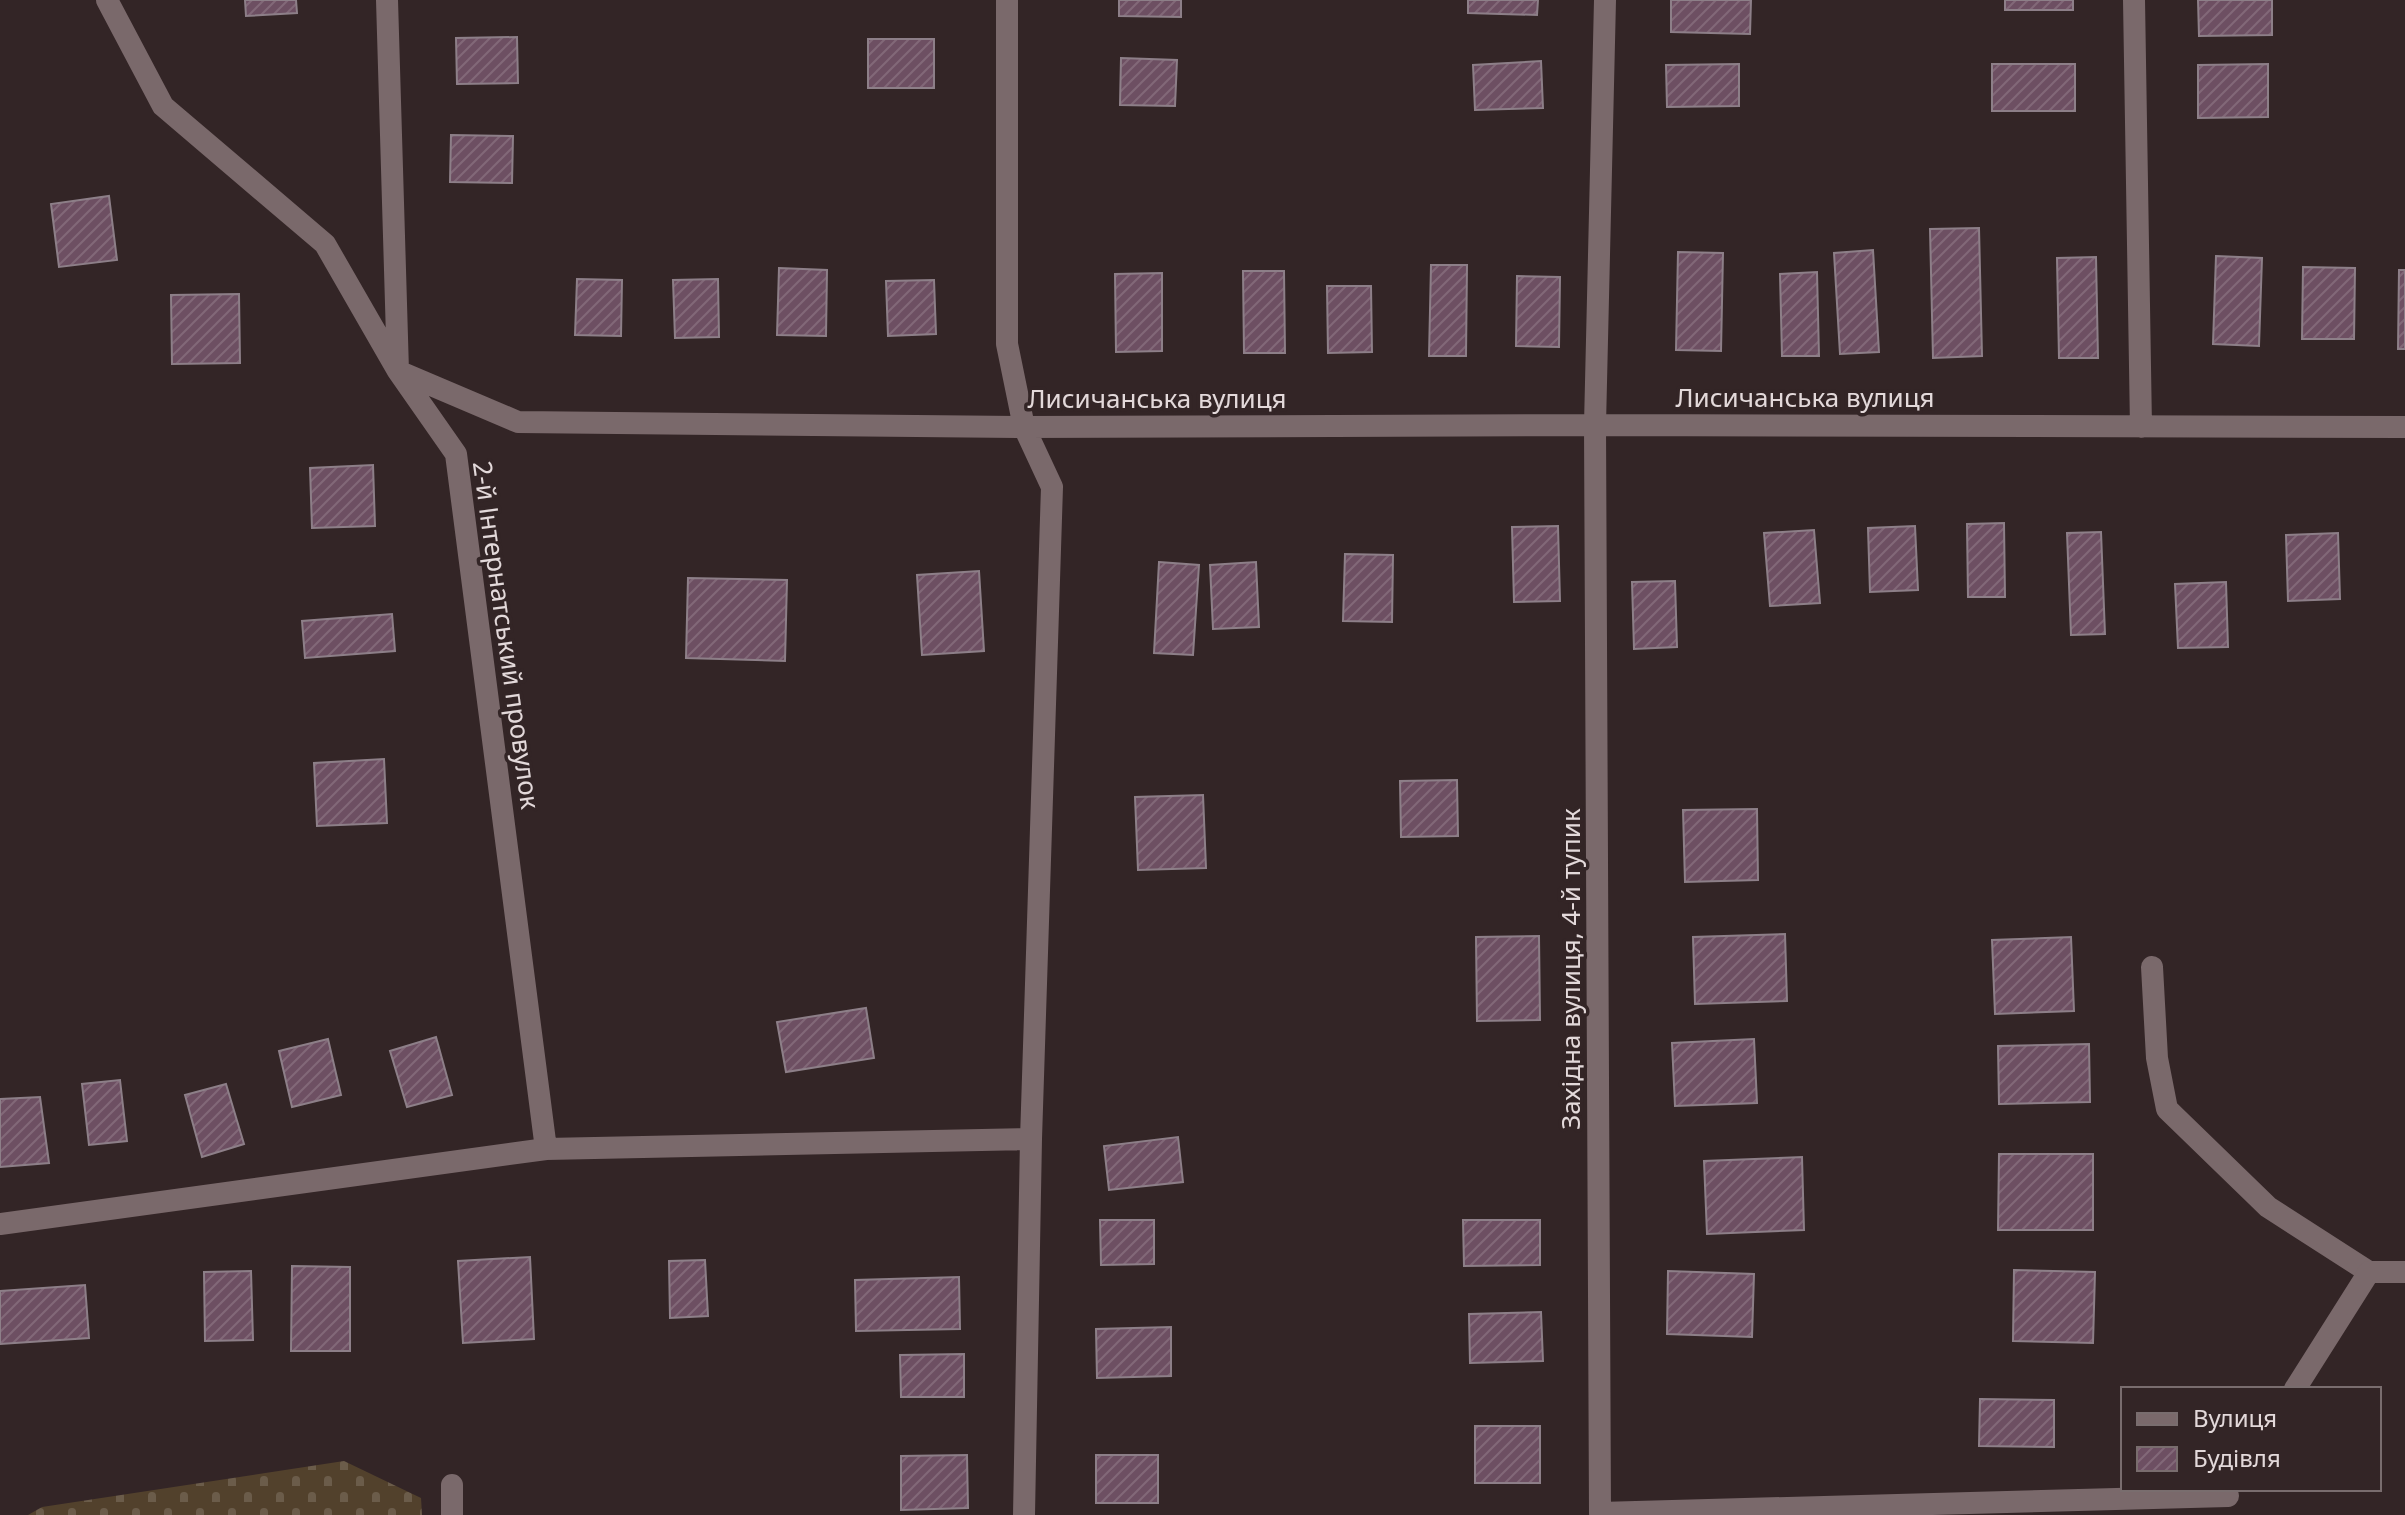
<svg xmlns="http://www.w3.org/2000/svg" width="2405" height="1515" viewBox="0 0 2405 1515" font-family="'Noto Sans',sans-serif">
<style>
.cemetery{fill:url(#cemetery-stones)}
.building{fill:url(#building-hatch);stroke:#8d7f88;stroke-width:2}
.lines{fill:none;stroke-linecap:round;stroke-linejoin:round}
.service{stroke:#7a696b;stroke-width:22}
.minor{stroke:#7a696b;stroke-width:22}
.labels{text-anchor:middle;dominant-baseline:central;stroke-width:7;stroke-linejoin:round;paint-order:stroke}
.street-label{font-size:26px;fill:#e3d9da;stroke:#332526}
</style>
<defs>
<pattern id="cemetery-stones" width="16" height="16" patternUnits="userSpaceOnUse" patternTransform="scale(2)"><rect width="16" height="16" fill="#52412c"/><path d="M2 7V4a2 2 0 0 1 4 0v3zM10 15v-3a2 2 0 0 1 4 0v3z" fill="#6b5c4a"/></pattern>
<pattern id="building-hatch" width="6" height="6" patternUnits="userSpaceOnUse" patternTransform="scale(2)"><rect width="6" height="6" fill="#6d4f62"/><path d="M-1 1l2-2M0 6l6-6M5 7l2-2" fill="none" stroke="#826878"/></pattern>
</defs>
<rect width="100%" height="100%" fill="#332526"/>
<path class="cemetery" d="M344,1461L421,1498L422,1515H28L42,1507Z"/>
<path class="building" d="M245,0H296L297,13L246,16Z
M1119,0H1181V17L1119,16Z
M1468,0H1538L1537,15L1468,13Z
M1671,0H1751L1750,34L1671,32Z
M2005,0H2073V10H2005Z
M2198,0H2272V35L2199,36Z
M517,37L518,83L457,84L456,38Z
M868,39H934V88H868Z
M1121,58L1177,60L1175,106L1120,105Z
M1541,61L1543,108L1475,110L1473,65Z
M1739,64V106L1667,107L1666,65Z
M1992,64H2075V111H1992Z
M2268,64V117L2198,118V65Z
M451,135L513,136L512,183L450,182Z
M109,196L117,260L59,267L51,204Z
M1979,228L1982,356L1933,358L1930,229Z
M1873,250L1879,352L1840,354L1834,253Z
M1678,252L1723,253L1721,351L1676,350Z
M2216,256L2262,258L2259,346L2213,344Z
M2096,257L2098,358H2059L2057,258Z
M1431,265H1467L1466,356H1429Z
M2303,267L2355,268L2354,339H2302Z
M779,268L827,270L826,336L777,335Z
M2399,270H2405V349H2398Z
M1243,271H1284L1285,353H1244Z
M1817,272L1819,356H1782L1780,274Z
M1162,273V351L1116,352L1115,274Z
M1517,276L1560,277L1559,347L1516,346Z
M577,279L622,280L621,336L575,335Z
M718,279L719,337L675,338L673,280Z
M934,280L936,334L888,336L886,281Z
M1327,286H1371L1372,352L1328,353Z
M239,294L240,363L172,364L171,295Z
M373,465L375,526L312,528L310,468Z
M2004,523L2005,597H1968L1967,524Z
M1558,526L1560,601L1514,602L1512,527Z
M1915,526L1918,590L1870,592L1868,528Z
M1814,530L1820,603L1770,606L1764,533Z
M2101,532L2105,634L2071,635L2067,533Z
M2338,533L2340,599L2288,601L2286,535Z
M1345,554L1393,555L1392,622L1343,621Z
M1159,562L1199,565L1193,655L1154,653Z
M1256,562L1259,627L1213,629L1210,565Z
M979,571L984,651L922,655L917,575Z
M688,578L787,580L785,661L686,658Z
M1675,581L1677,647L1634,649L1632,582Z
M2226,582L2228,647L2178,648L2175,584Z
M392,614L395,651L305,658L302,621Z
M384,759L387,823L317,826L314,763Z
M1457,780L1458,836L1401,837L1400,781Z
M1203,795L1206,868L1138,870L1135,797Z
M1757,809L1758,880L1685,882L1683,810Z
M1785,934L1787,1001L1695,1004L1693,937Z
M1539,936L1540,1020L1477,1021L1476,937Z
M2071,937L2074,1011L1995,1014L1992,940Z
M866,1008L874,1058L786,1072L777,1022Z
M436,1037L452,1095L407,1107L390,1051Z
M328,1039L341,1095L292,1107L279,1051Z
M1754,1039L1757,1103L1675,1106L1672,1043Z
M2089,1044L2090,1102L1999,1104L1998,1046Z
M120,1080L127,1141L89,1145L82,1084Z
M226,1084L244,1144L202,1157L185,1095Z
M40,1097L49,1163L0,1167V1099Z
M1178,1137L1183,1182L1109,1190L1104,1146Z
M1999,1154H2093V1230H1998Z
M1802,1157L1804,1230L1707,1234L1704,1161Z
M1100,1220H1154V1264L1101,1265Z
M1463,1220H1540V1265L1464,1266Z
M530,1257L534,1339L463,1343L458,1261Z
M705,1260L708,1316L670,1318L669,1261Z
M292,1266L350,1267V1351H291Z
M2014,1270L2095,1272L2093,1343L2013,1341Z
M251,1271L253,1340L205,1341L204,1272Z
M1668,1271L1754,1274L1752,1337L1667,1334Z
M959,1277L960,1329L856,1331L855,1280Z
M85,1285L89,1338L0,1344V1291Z
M1541,1312L1543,1361L1470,1363L1469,1314Z
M1171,1327V1376L1097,1378L1096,1329Z
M964,1354V1397H901L900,1355Z
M1980,1399L2054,1400V1447L1979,1446Z
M1475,1426H1540V1483H1475Z
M967,1455L968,1508L901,1510V1456Z
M1096,1455H1158V1503H1096Z"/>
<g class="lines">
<path class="service" d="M2152,967L2157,1058L2167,1109L2268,1207L2369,1272"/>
<path class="minor" d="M107,0L163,106L325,244L398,371L518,422L1024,427L1595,425L2405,427
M387,0L398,371L456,454L546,1149
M1007,0V344L1024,427L1052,487L1031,1139L1024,1515
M1605,0L1595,425L1600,1513L2228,1496
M2134,0L2141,427
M0,1224L546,1149L1031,1139
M2295,1389L2369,1272H2405
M452,1485V1515"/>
</g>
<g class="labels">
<g class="street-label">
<text x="1805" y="397">Лисичанська вулиця</text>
<text x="1157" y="398">Лисичанська вулиця</text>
<text transform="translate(507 635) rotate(82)">2-й Інтернатський провулок</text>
<text transform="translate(1570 969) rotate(-90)">Західна вулиця, 4-й тупик</text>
</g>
</g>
<rect x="2121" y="1387" width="260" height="104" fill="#332526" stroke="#796d6e" stroke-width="2"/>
<rect x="2137" y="1413" width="40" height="12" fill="#7a696b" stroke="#796d6e" stroke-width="2"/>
<text x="2193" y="1427" font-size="24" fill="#e3d9da">Вулиця</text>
<rect x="2137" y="1447" width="40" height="24" fill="url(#building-hatch)" stroke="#796d6e" stroke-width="2"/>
<text x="2193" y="1467" font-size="24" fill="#e3d9da">Будівля</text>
</svg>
